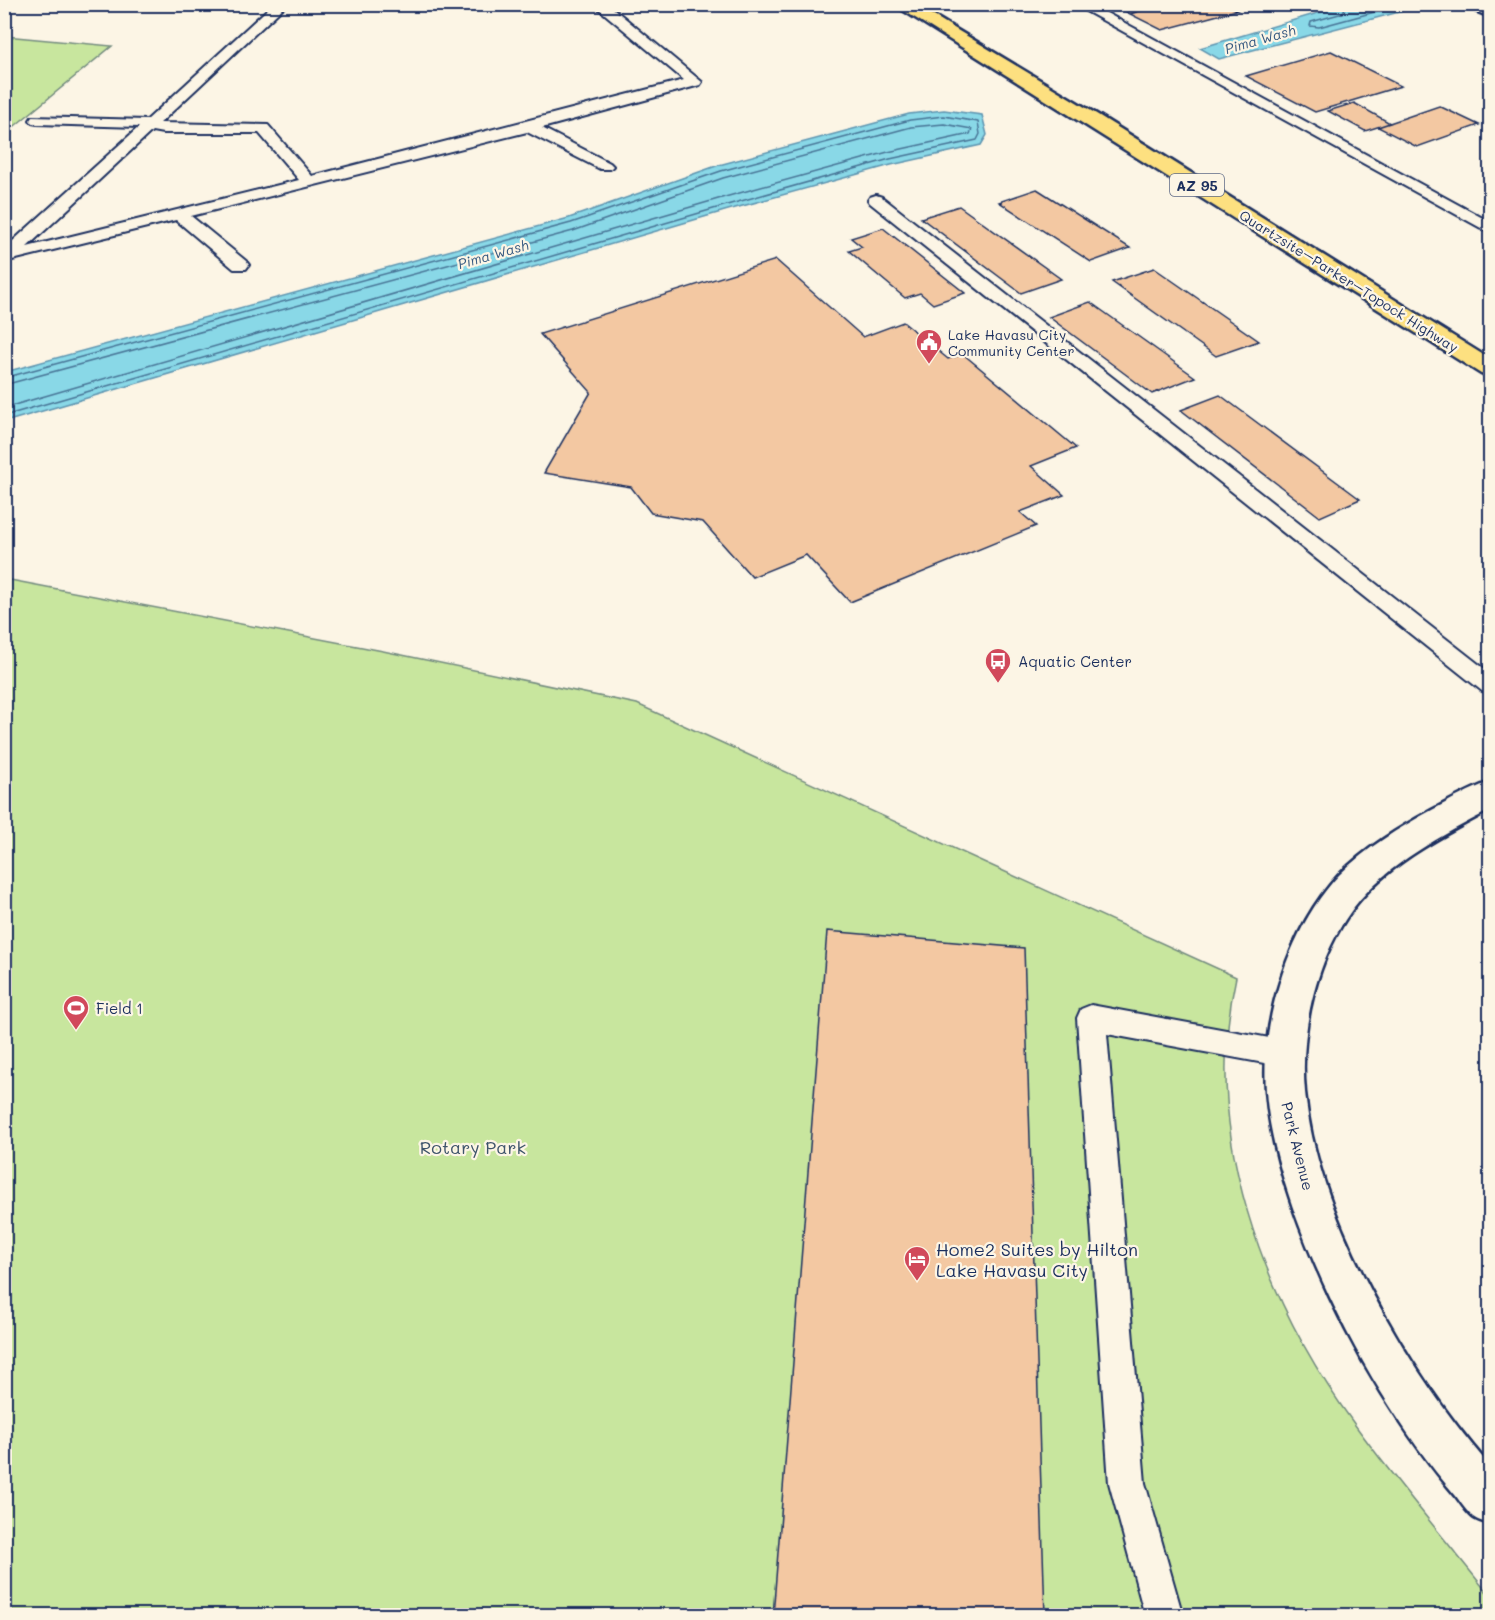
<svg xmlns="http://www.w3.org/2000/svg" width="1495" height="1620" viewBox="0 0 1495 1620" font-family="Mali,sans-serif">
<style>
.green{fill:#c8e69e;stroke:#728a7e;stroke-width:1.5}
.water{fill:#89d8e7;stroke:#5d94b0;stroke-width:1.5}
.lines{fill:none;stroke-linecap:round;stroke-linejoin:round}
.shore{stroke:#477395;stroke-width:1.5}
.building{fill:#f3c8a2;stroke:#1b2f5e;stroke-width:1.5}
.lane-casing{stroke:#1b2f5e;stroke-width:4}
.street-casing{stroke:#1b2f5e;stroke-width:5}
.secondary-casing{stroke:#1b2f5e;stroke-width:5}
.highway-casing{stroke:#1b2f5e;stroke-width:5}
.lane{fill:#fcf5e5;fill-rule:evenodd}
.street{fill:#fcf5e5;fill-rule:evenodd}
.secondary{fill:#fcf5e5;fill-rule:evenodd}
.highway{fill:#fde080;fill-rule:evenodd}
.labels{text-anchor:middle;dominant-baseline:central;stroke-width:4.5;stroke-linejoin:round;paint-order:stroke}
.far-water-label{font-size:14px;font-style:italic;fill:#365980;stroke:#fcf5e5}
.shield{fill:#fcf5e5;stroke:#5e6a86;stroke-width:1.5}
.shield-label{font-size:14px;font-weight:bold;fill:#1b2f5e}
.far-street-label{font-size:14px;fill:#1b2f5e;stroke:#fcf5e5}
.far-poi-label{font-size:14px;fill:#1b2f5e;stroke:#fcf5e5;text-anchor:start}
.poi-label{font-size:15px;fill:#1b2f5e;stroke:#fcf5e5;text-anchor:start}
.street-label{font-size:15px;fill:#1b2f5e;stroke:#fcf5e5}
.near-park-label{font-size:18px;fill:#3e546b;stroke:#fcf5e5}
.near-poi-label{font-size:18px;fill:#1b2f5e;stroke:#fcf5e5;text-anchor:start}
</style>
<rect width="100%" height="100%" fill="#fcf5e5"/>
<filter id="ink" filterUnits="userSpaceOnUse"><feTurbulence type="fractalNoise" baseFrequency=".0167" numOctaves="2"/><feDisplacementMap in="SourceGraphic" scale="12" xChannelSelector="R" yChannelSelector="G"/><feConvolveMatrix kernelMatrix="1 2 1 2 8 2 1 2 1" color-interpolation-filters="sRGB"/></filter>
<g filter="url(#ink)">
<path class="green" d="M5,36L112,46L5,134Z
M5,579L383,651L637,704L1236,977C1201,1133 1262,1298 1355,1425C1397,1483 1445,1539 1490,1596V1616L5,1615Z"/>
<path class="water" d="M1345,5H1426L1219,59L1200,48Z
M944,110L982,115L987,135L981,145L891,165L728,210L5,422V372L569,218L719,165L909,114Z"/>
<g class="lines">
<path class="shore" d="M1346,4L1343,13L1311,22L1310,26L1319,27L1404,4
M4,378L571,223L721,171L910,120L944,116L978,122L980,134L977,140L890,159L727,205L4,416
M4,385L573,231L723,178L911,127L944,124L972,129L970,134L888,152L725,197L4,408"/>
</g>
<path class="building" d="M1112,4H1161L1130,14Z
M1161,4H1225L1237,10L1162,30L1130,14Z
M1331,51L1401,86L1315,112L1246,76Z
M1354,103L1390,123L1365,131L1328,111Z
M1439,106L1479,125L1417,147L1378,127Z
M1037,189L1130,248L1091,262L999,202Z
M959,206L1061,279L1021,293L921,218Z
M883,228L965,293L933,304L920,293L905,298L849,251L862,247L851,238Z
M776,260L863,337L903,322L948,359L963,354L1076,448L1031,466L1064,495L1020,512L1036,526L850,602L806,555L752,577L703,522L651,513L631,487L544,473L591,392L540,334Z
M1154,268L1259,341L1216,356L1112,282Z
M1090,302L1195,377L1152,394L1049,317Z
M1220,395L1360,499L1320,517L1181,410Z
M827,931L1024,948L1045,1616H773Z"/>
<g class="lines">
<g class="lane-casing">
<path id="lane" d="M273,4H287L160,123L268,125L312,176L684,80L593,4H608L702,82L700,85L542,128L610,163L613,166L610,169H600L527,132L191,216L246,261L249,265L246,269H234L176,220L4,262V249L139,127L37,124L32,123L30,120L32,117L147,120ZM152,131L163,133H259L299,180L27,247Z
M1073,4H1090L1490,222V233Z
M876,195L882,197L1490,673V693L1482,691L870,203L868,200L870,197Z
M1091,1005L1286,1041L1296,1045L1301,1054L1296,1063L1286,1067L1107,1034L1145,1483L1183,1616H1145L1109,1483L1077,1018L1081,1009Z"/>
</g>
<g class="street-casing">
<path id="street" d="M1490,782V810C1442,836 1389,862 1354,907C1317,956 1299,1030 1305,1092C1317,1218 1408,1372 1490,1466V1524C1485,1522 1478,1521 1473,1517C1467,1512 1461,1503 1456,1496C1428,1464 1404,1429 1381,1392C1332,1313 1273,1184 1266,1091C1261,1019 1289,928 1339,875C1366,848 1399,828 1432,810C1451,800 1470,789 1490,782Z"/>
</g>
<g class="secondary-casing">
<path id="secondary" d="M1466,4L1490,6V17L1468,8Z"/>
</g>
<g class="highway-casing">
<path id="highway" d="M893,4H914L1098,115L1490,359V376L1481,374Z"/>
</g>
<use href="#lane" class="lane"/>
<use href="#street" class="street"/>
<use href="#secondary" class="secondary"/>
<use href="#highway" class="highway"/>
</g>
</g>
<defs>
<g id="civic-pin" transform="scale(1.35)"><path d="M0 17L-7.5 6A9.5 9.5 0 1 1 7.5 6Z" fill="#d1495b" stroke="#fcf5e5"/><path d="M-.6-6.5H3V-4.5H.6V-3L4-1V1h2V6H-6V1h2V-1L-.6-3ZM-1.2 2.5V6h2.4V2.5Z" fill="#fff"/></g>
<g id="bus-pin" transform="scale(1.35)"><path d="M0 17L-7.5 6A9.5 9.5 0 1 1 7.5 6Z" fill="#d1495b" stroke="#fcf5e5"/><path d="M-5-6H5V4H4V6H2V4H-2V6H-4V4H-5ZM-3.5-4V0h7V-4ZM-3.5 1.2v1.5H-2V1.2ZM2 1.2v1.5H3.5V1.2Z" fill="#fff"/></g>
<g id="stadium-pin" transform="scale(1.35)"><path d="M0 17L-7.5 6A9.5 9.5 0 1 1 7.5 6Z" fill="#d1495b" stroke="#fcf5e5"/><path d="M0-5a6.5 5 0 1 0 0 10a6.5 5 0 1 0 0-10ZM-3.5-1.8h7v3.6h-7Z" fill="#fff"/></g>
<g id="hotel-pin" transform="scale(1.35)"><path d="M0 17L-7.5 6A9.5 9.5 0 1 1 7.5 6Z" fill="#d1495b" stroke="#fcf5e5"/><path d="M-6-4.5h1.5V1H6V5H4.5V3h-9V5H-6ZM-4 0a1.8 1.8 0 1 1 3.6 0ZM.5 0V-2.5h3Q6-2.5 6 0Z" fill="#fff"/></g>
</defs>
<g fill-rule="evenodd">
<use href="#civic-pin" x="929" y="342"/>
<use href="#bus-pin" x="998" y="661"/>
<use href="#stadium-pin" x="76" y="1008"/>
<use href="#hotel-pin" x="917" y="1259"/>
</g>
<g class="labels">
<g class="far-water-label">
<text transform="translate(1260 39) rotate(-16)">Pima Wash</text>
<text transform="translate(493 254) rotate(-16)">Pima Wash</text>
</g>
<rect class="shield" x="1170" y="174" width="54" height="22" rx="4.5"/>
<g class="shield-label">
<text x="1197" y="185">AZ 95</text>
</g>
<g class="far-street-label">
<text transform="translate(1349 281) rotate(32)">Quartzsite–Parker–Topock Highway</text>
</g>
<g class="far-poi-label">
<text x="948" y="334">Lake Havasu City<tspan x="948" dy="16">Community Center</tspan></text>
</g>
<g class="poi-label">
<text x="1018" y="661">Aquatic Center</text>
<text x="96" y="1008">Field 1</text>
</g>
<g class="street-label">
<text transform="translate(1298 1146) rotate(76)">Park Avenue</text>
</g>
<g class="near-park-label">
<text x="473" y="1147">Rotary Park</text>
</g>
<g class="near-poi-label">
<text x="936" y="1249">Home2 Suites by Hilton<tspan x="936" dy="21">Lake Havasu City</tspan></text>
</g>
</g>
<rect width="1495" height="1620" fill="none" stroke="#fcf5e5" stroke-width="24"/>
<rect x="12" y="12" width="1471" height="1596" fill="none" stroke="#1b2f5e" stroke-width="2" filter="url(#ink)"/>
</svg>
